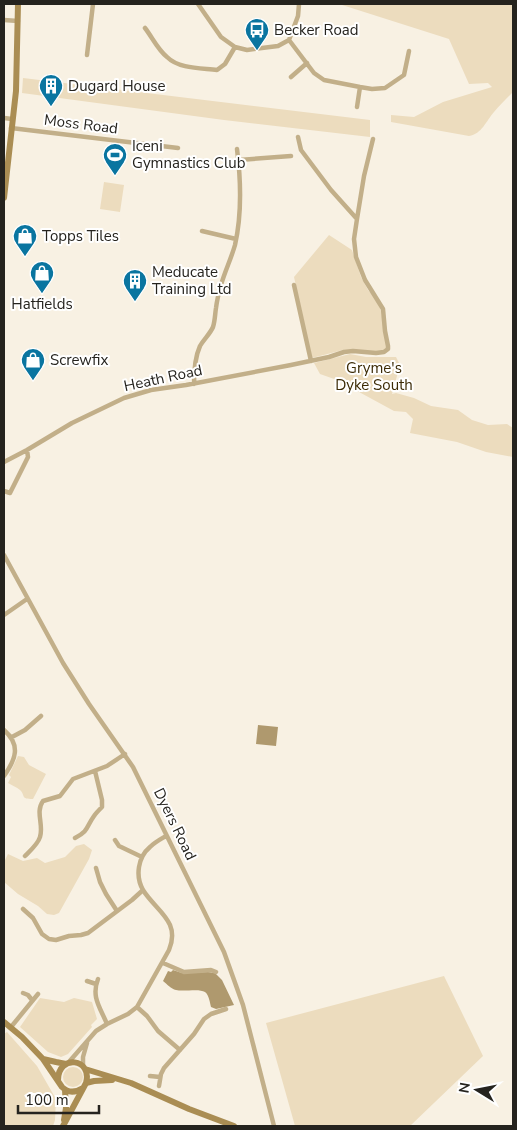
<svg xmlns="http://www.w3.org/2000/svg" width="517" height="1130" viewBox="0 0 517 1130" font-family="'Nunito Sans',sans-serif">
<style>
.green{fill:#ecdcbe}
.water{fill:#af996e}
.lines{fill:none;stroke-linecap:round;stroke-linejoin:round}
.street{stroke:#c2af89;stroke-width:4.5}
.secondary{stroke:#aa8d53;stroke-width:6}
.labels{text-anchor:middle;dominant-baseline:central;stroke-width:4;stroke-linejoin:round;paint-order:stroke}
.poi-label{font-size:15px;fill:#25231e;stroke:#fff;text-anchor:start}
.street-label{font-size:15px;fill:#25231e;stroke:#fff}
.park-label{font-size:15px;fill:#3c2b06;stroke:#fff}
</style>
<rect width="100%" height="100%" fill="#f8f1e3"/>
<path class="green" d="M339,4H513V92C507,98 500,105 494,112C486,121 482,134 469,136L391,122V115L414,117L443,102L492,87L488,83L469,84L449,39Z
M23,78L370,120V137L224,120L22,93Z
M104,182L124,185L120,212L100,209Z
M329,235L352,250L361,277L368,290L379,302L388,346L384,352L343,350L312,358L294,277Z
M350,354L366,357H396L400,365L392,394L396,393L414,398L431,406L458,410L472,420L488,425L507,424L513,428V457L486,452L457,442L410,433L413,419L406,412L394,411L337,380L320,374L314,363Z
M18,756L24,757L29,765L46,774L33,799C20,799 26,796 20,790C17,787 11,785 8,783L11,777L9,775Z
M84,844L92,850L89,859L59,913L54,915L47,914L38,906L18,894L4,882V862L8,854L23,861L37,858L45,863L65,857L76,846Z
M444,976L483,1056L410,1126H295L266,1023Z
M40,998L64,1002L74,998L92,1002L97,1019L91,1025L92,1027L68,1054L61,1057L48,1052L20,1027Z
M7,1032L37,1066L56,1099L55,1120L53,1126H4V1034Z
M63 1077a10 10 0 1 1 20 0a10 10 0 1 1-20 0Z"/>
<path class="water" d="M258,725L278,727L276,746L256,744Z
M173,970L182,973L208,972L215,973L222,980L234,1005L216,1009L211,1007C210,1003 209,995 205,992C199,988 184,992 176,990C171,989 167,984 163,981L168,971L171,972Z"/>
<g class="lines">
<path class="street" d="M198,4L221,37L235,47L247,50L278,46L289,40L298,16L299,4
M4,20L18,21
M145,28C152,37 158,50 167,57C179,69 201,68 217,70L225,64L235,47
M289,40L314,73L324,80L360,87L372,89L385,88L404,75L409,51
M87,55L93,4
M291,77L307,63
M357,107L360,87
M4,118L12,119
M11,128L178,148
M239,160L291,156
M357,219L364,176L373,139
M202,231L236,239
M294,285L311,361
M194,384C194,371 195,357 200,346C204,339 210,334 213,327C215,321 215,314 216,308C217,300 219,292 221,285C225,271 231,259 235,245C242,214 241,181 237,149
M4,462L27,450L72,423L124,398L151,390L186,385L291,365L329,357L344,352L353,351L376,353L384,352L388,349V346L385,331L383,309L365,280L356,257L354,239L357,219L331,190L301,150L298,137
M4,491L10,493L28,457L27,450
M4,555L63,663L89,704L133,767L224,952L243,1005L274,1126
M4,615L27,599
M4,730C21,745 16,759 4,776
M12,737L25,730L41,716
M75,838C89,831 86,827 94,816C96,813 99,810 102,807V800L95,771
M115,840L119,846L142,857
M25,856C30,851 38,844 40,837C44,825 35,812 43,801L60,796L73,779L107,766L125,754
M96,868L100,882L106,894L117,911
M23,909L33,918L42,934L49,939L56,940L69,936L81,935L88,933L132,900L143,890
M163,963L184,972L211,970L216,972
M98,979C91,997 100,1007 107,1024
M87,981L96,984
M23,993L28,995L32,1000
M137,1007L147,1016L158,1031L180,1050
M11,1027L38,994
M68,1063L96,1031L107,1024L128,1014L137,1007L169,950C181,921 156,911 143,890C135,876 138,857 150,847C155,842 161,839 166,836
M83,1066V1057L87,1043
M150,1076L160,1077
M159,1086L161,1074L164,1068L194,1034L204,1019L211,1014L226,1009"/>
<path class="secondary" d="M4,198L16,91L18,4
M4,1022L22,1037L43,1059L62,1087C68,1093 75,1093 83,1088
M43,1059L56,1062L66,1064
M85,1069L131,1083L189,1109L234,1126
M58,1080C58,1054 93,1058 86,1083L63,1126
M86,1083L94,1081L112,1080
M64,1120L66,1108L65,1090"/>
</g>
<defs>
<g id="bus-pin" transform="scale(1.25)"><path d="M0 17L-7.5 6A9.5 9.5 0 1 1 7.5 6Z" fill="#0a75a0" stroke="#fff"/><path d="M-5-6H5V4H4V6H2V4H-2V6H-4V4H-5ZM-3.5-4V0h7V-4ZM-3.5 1.2v1.5H-2V1.2ZM2 1.2v1.5H3.5V1.2Z" fill="#fff"/></g>
<g id="building-pin" transform="scale(1.25)"><path d="M0 17L-7.5 6A9.5 9.5 0 1 1 7.5 6Z" fill="#0a75a0" stroke="#fff"/><path d="M-4-6H4V6H1V3H-1V6H-4ZM-2.5-4.3h1.7v1.8h-1.7ZM.8-4.3h1.7v1.8H.8ZM-2.5-1h1.7V.8h-1.7ZM.8-1h1.7V.8H.8Z" fill="#fff"/></g>
<g id="stadium-pin" transform="scale(1.25)"><path d="M0 17L-7.5 6A9.5 9.5 0 1 1 7.5 6Z" fill="#0a75a0" stroke="#fff"/><path d="M0-5a6.5 5 0 1 0 0 10a6.5 5 0 1 0 0-10ZM-3.5-1.8h7v3.6h-7Z" fill="#fff"/></g>
<g id="shop-pin" transform="scale(1.25)"><path d="M0 17L-7.5 6A9.5 9.5 0 1 1 7.5 6Z" fill="#0a75a0" stroke="#fff"/><path d="M-5-2.5h2.3a2.7 3.5 0 0 1 5.4 0H5L5.5 6h-11ZM-1.5-2.5h3a1.5 2.3 0 0 0-3 0Z" fill="#fff"/></g>
</defs>
<g fill-rule="evenodd">
<use href="#bus-pin" x="257" y="30"/>
<use href="#building-pin" x="51" y="86"/>
<use href="#stadium-pin" x="115" y="155"/>
<use href="#shop-pin" x="25" y="236"/>
<use href="#shop-pin" x="42" y="273"/>
<use href="#building-pin" x="135" y="281"/>
<use href="#shop-pin" x="33" y="360"/>
</g>
<g class="labels">
<g class="poi-label">
<text x="274" y="30">Becker Road</text>
<text x="68" y="86">Dugard House</text>
<text x="132" y="146">Iceni<tspan x="132" dy="17">Gymnastics Club</tspan></text>
<text x="42" y="236">Topps Tiles</text>
<text x="152" y="272">Meducate<tspan x="152" dy="17">Training Ltd</tspan></text>
<text x="42" y="304" text-anchor="middle">Hatfields</text>
<text x="50" y="360">Screwfix</text>
</g>
<g class="street-label">
<text transform="translate(81 124) rotate(7)">Moss Road</text>
<text transform="translate(163 378) rotate(-12)">Heath Road</text>
<text transform="translate(175 824) rotate(64)">Dyers Road</text>
</g>
<g class="park-label">
<text x="374" y="368">Gryme's<tspan x="374" dy="17">Dyke South</tspan></text>
</g>
</g>
<rect width="517" height="1130" fill="none" stroke="#25231e" stroke-width="10"/>
<g transform="translate(477 1090) rotate(280)" stroke="#ffffff" stroke-width="4" paint-order="stroke">
<path d="M0-4L9 19L0 12L-9 19Z" fill="#25231e"/>
<text y="-8" font-size="14" font-weight="bold" text-anchor="middle" fill="#25231e">N</text>
</g>
<path d="M18 1105v8h81v-8" fill="none" stroke="#25231e" stroke-width="2.5"/>
<text x="25" y="1105" font-size="15" fill="#25231e" stroke="#ffffff" stroke-width="4" paint-order="stroke">100 m</text>
</svg>
